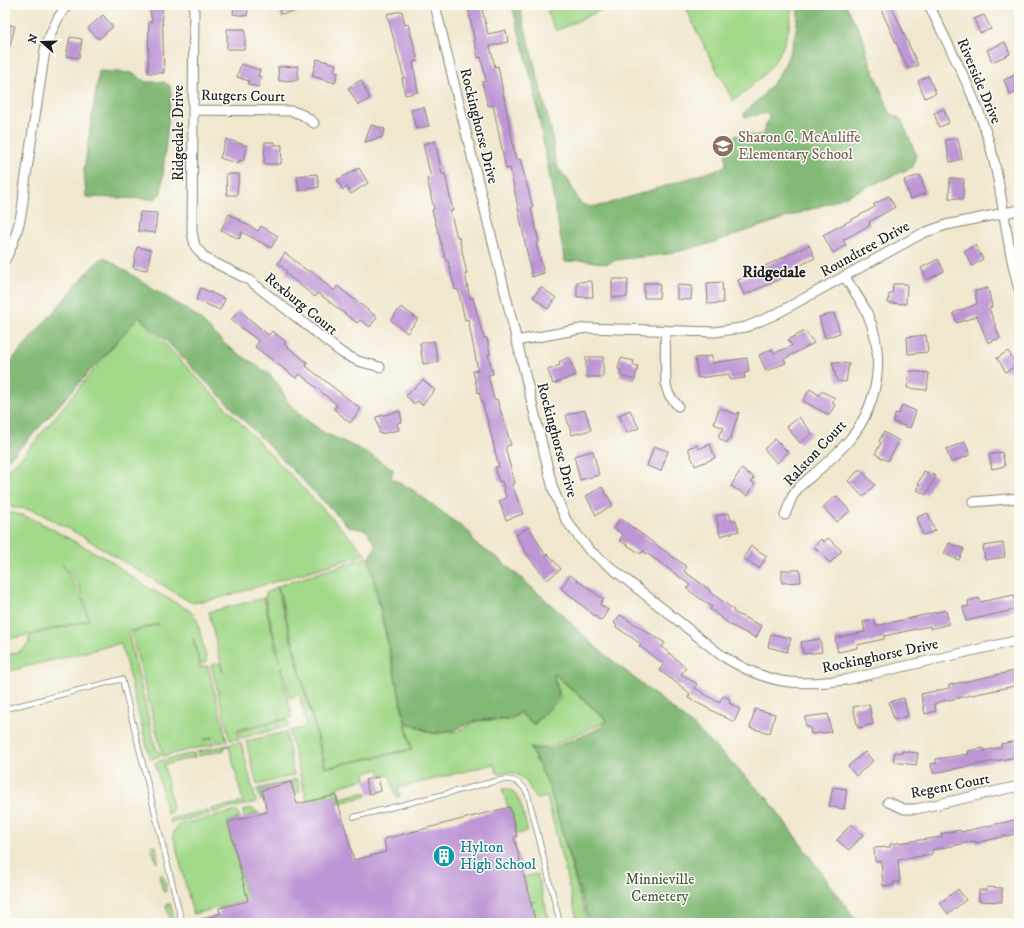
<svg xmlns="http://www.w3.org/2000/svg" width="1024" height="928" viewBox="0 0 1024 928" font-family="'IM FELL DW Pica',serif">
<style>
.green{fill:#a3d98a;stroke:#607a53}
.forest{fill:#82b976;stroke:#4f6a49}
.building{fill:#be95d5}
.lines{fill:none;stroke-linecap:round;stroke-linejoin:round}
.service-casing{stroke:#868275;stroke-width:6}
.minor-casing{stroke:#868275;stroke-width:11}
.service{stroke:#fff;stroke-width:4.5}
.minor{stroke:#fff;stroke-width:9}
.labels{text-anchor:middle;dominant-baseline:central;stroke-width:3;stroke-linejoin:round;paint-order:stroke}
.street-label{font-size:15px;fill:#1c1c1c;stroke:#fdfcf7}
.education-label{font-size:15px;fill:#785e54;stroke:#fdfcf7;text-anchor:start}
.culture-label{font-size:15px;fill:#0d838f;stroke:#fdfcf7;text-anchor:start}
.park-label{font-size:15px;fill:#4b5e42;stroke:#fdfcf7}
.neighbourhood-label{font-size:16px;font-weight:bold;fill:#1c1c1c;stroke:#fdfcf7}
</style>
<rect width="100%" height="100%" fill="#fdfcf7"/>
<filter id="ink" filterUnits="userSpaceOnUse"><feTurbulence type="fractalNoise" baseFrequency=".025" numOctaves="2"/><feDisplacementMap in="SourceGraphic" scale="8" xChannelSelector="R" yChannelSelector="G"/><feConvolveMatrix kernelMatrix="1 2 1 2 8 2 1 2 1" color-interpolation-filters="sRGB"/></filter>
<filter id="wash" filterUnits="userSpaceOnUse"><feTurbulence type="fractalNoise" baseFrequency=".012" numOctaves="4" result="noise"/><feDisplacementMap in="SourceGraphic" scale="16" xChannelSelector="R" yChannelSelector="G"/><feGaussianBlur stdDeviation="0.9" result="paint"/><feColorMatrix in="noise" values="0 0 0 0 0 0 0 0 0 0 0 0 0 0 0 0 0 1.4 0 .05"/><feComposite in="paint" operator="in"/></filter>
<g filter="url(#wash)">
<rect width="100%" height="100%" fill="#f0e7ce"/>
<path class="green" d="M553,5H601L603,9L556,31L547,12L554,8Z
M685,5H792C788,54 771,72 733,101L696,30Z
M138,316L366,554L220,598L192,603L82,536L34,510L5,506V472L23,456Z
M5,512L22,515L45,525L77,543L109,560L145,586L189,610L197,620L207,662L200,664L193,638L200,667L208,666L227,741L217,743L215,736L203,740L213,738L214,744L163,756L131,632L159,624L128,632L156,749L159,751L161,756L150,759L121,643L5,672V655L17,653L29,644V636L89,620C86,599 78,578 62,563C75,586 82,592 88,620L5,640Z
M368,557L411,749L326,767L278,586Z
M277,587L325,768L412,750L406,723L433,734L459,731L477,721L512,720L519,713L534,725L561,698L553,673L607,721L549,747L530,748L550,789L587,923H578L547,797L536,799C525,780 524,770 497,773L494,764L398,788L400,796L398,798L395,794L390,775L381,776L379,769L365,773L366,779L337,787L340,798L366,792L367,796L339,803L337,794L307,802L289,731L303,728L306,723L299,694L290,698L265,599L266,593Z
M264,598L292,717L237,730L239,739L230,740L211,665L220,663L223,673L209,612Z
M288,719L289,726L241,738L239,731Z
M286,732L294,775L257,785L246,741Z
M241,742L256,802L212,813L211,809L243,802L229,746L224,747L225,750L198,756L197,752Z
M194,753L195,757L164,765L173,808L170,813L167,814L155,762Z
M297,779L300,792L295,793L292,782L261,790L263,800L261,801L257,789Z
M502,789C521,787 523,815 527,829L525,832L517,834L510,807H508Z
M251,808L259,813L244,817L243,810Z
M208,810L209,814L171,823L170,819Z
M237,811L240,818L228,822L247,900L193,914L173,834L178,825Z
M153,845L156,846L158,863L156,862L151,846Z
M161,874C165,877 167,888 165,892L163,891L159,876Z
M537,874L550,923H536L531,903L536,901L530,902L524,877Z
M168,904H170L174,919L173,922L170,920L166,905Z"/>
<path class="forest" d="M512,5H519L551,129L555,158L558,168L568,180L580,203L590,207L604,205L719,169L726,165C725,155 726,143 734,136L762,135L769,118L768,113L745,117L744,113C779,84 798,51 798,5H846L863,38L868,57L890,113L901,119L916,154L913,167L832,202L708,244L667,254L616,260L607,264L583,260L565,262L533,85Z
M99,71L132,73L146,82H164L170,86L171,93L161,193L155,199L86,197L84,170Z
M104,257L198,317L227,346L268,373L279,385L288,403L304,418L323,432L364,451L393,469L391,478L413,490L470,533L475,544L498,558L564,616L592,644L695,727L768,799L858,923H589L550,789L531,749H550L597,729L608,721L553,672L559,698L534,724L520,712L512,718L477,720L454,730L433,733L405,721L370,558L376,545L366,530L349,527L166,341L139,317L24,444L5,462V368L94,265Z"/>
<g id="blocks">
<path class="building" d="M149,5H162L164,73H148L149,22H152Z
M234,5H249L247,16L233,14Z
M279,5H305V10L280,14Z
M481,5L488,34L506,30L508,42L490,46L495,67L498,66L516,160L520,159L533,207L531,208L539,242L536,243L544,273L532,277L510,168L506,169L493,105L488,106L482,82L486,81L481,57L478,58L468,8Z
M879,5H891L918,65L908,69Z
M402,11L405,25L408,24L418,61L413,62L418,92L405,95L402,78H404L387,14Z
M103,15L113,27L100,38H97L88,28Z
M984,15L991,29L980,33L974,19Z
M5,24L15,26L8,53H5Z
M227,29H245V49H227Z
M70,37L82,39L79,58L66,56Z
M1005,42L1010,54L992,62L987,50Z
M317,59L336,64L334,71L338,72L335,83L312,76Z
M241,64L260,70L258,76L261,77L258,87L248,84L249,81L237,77Z
M298,66V80L279,81L278,67Z
M1015,75L1019,84V91L1010,95L1004,80Z
M928,76L936,93L925,98L918,81Z
M361,80L370,99L358,105L348,88Z
M424,107L429,126L416,129L411,110Z
M944,109L949,123L939,127L934,113Z
M371,125L385,129L382,137L365,142Z
M958,138L962,159L950,162L945,140Z
M226,139L248,146L243,161L239,160V164L220,158Z
M435,141L442,174H445L453,211H450L457,237H459L467,274H465L470,298H473L481,329L484,338H487L490,354H488L493,374L488,375L494,400L497,399L511,445L506,446V451L515,483L512,484L523,514L506,520L499,501L506,498L502,481L499,482L495,467H499L488,422L479,392L478,393L473,371L478,370L468,319L465,320L458,289L455,290L448,261H446L432,210L434,209L427,178L431,177L423,144Z
M265,142H275V145H282L281,164H264Z
M359,168L368,183L351,194L347,187L343,190L337,180Z
M226,174H239L237,195H227Z
M317,174L319,187L299,191L297,176Z
M920,175L926,193L910,199L904,180Z
M950,178L964,179L963,199L949,198Z
M889,196L895,207L869,222L870,225L843,240L846,245L833,253L823,235L875,207L874,204Z
M140,212L157,213L155,233L138,231Z
M229,214L258,231L261,226L278,236L271,248L242,232L239,239L221,230Z
M809,245L815,258L782,274L783,278L744,295L738,280L766,269L765,266Z
M975,245L983,259L972,266L964,251Z
M137,247L151,250L147,270L133,268Z
M285,253L309,272L310,270L334,291L337,286L377,317L370,327L360,320L357,323L318,293L315,297L285,273L287,271L278,263Z
M938,259L944,271L927,280L921,268Z
M612,279H628L627,297H612Z
M592,281L593,297H577V282Z
M722,282L723,303L708,304L707,283Z
M644,283H660L659,298H644Z
M893,284H907L906,304L888,303L889,294H892Z
M677,285L692,286L691,300L677,299Z
M541,287L556,298L548,309L533,297Z
M201,288L225,299L220,310L196,300Z
M988,288L992,307L989,308L1000,338L988,343L977,316L957,323L953,313L977,304L975,291Z
M401,307L418,319L407,333L391,320Z
M239,310L266,333L269,335L272,331L286,342L284,344L308,363L306,366L361,409L350,423L334,409L337,405L300,374L296,378L255,347L259,341L231,320Z
M834,313L840,333L825,338L819,317Z
M805,331L814,343L784,359L786,363L766,371L759,355L772,349L774,353L792,346L788,340Z
M926,335L928,352L908,354L907,337Z
M434,341L438,362L423,364L420,343Z
M1008,351L1017,365L1006,372L997,358Z
M712,356V363L747,358L749,372L744,373L745,378L730,380L729,374L698,378L695,358Z
M569,357L576,375L553,384L548,370L560,365L559,362Z
M586,357H603V377H586Z
M621,358L634,361L633,365L638,366L635,380L620,376L621,370L618,369Z
M832,362L849,364L846,382L837,381Z
M909,371L929,373L927,390L907,388Z
M423,380L435,390L422,405L417,401L414,404L406,396Z
M810,389L819,395L821,391L835,398L832,403L835,405L829,415L803,401Z
M902,405L916,411L910,428L893,422L896,413L899,414Z
M719,408L736,414L739,412L731,437L726,443L719,438V434L724,428L714,424Z
M585,410L591,430L572,435L566,415Z
M630,410L639,428L627,433L619,415Z
M400,411L402,422L397,423L399,430L380,434L376,417Z
M799,417L812,433L800,443L787,427Z
M884,432L899,441L888,461L875,454L881,443L879,441Z
M775,439L788,452L777,463L764,449Z
M965,442L970,455L951,462L946,449Z
M710,444L715,458L695,466L688,448L697,445L699,449Z
M654,446L668,451L661,471L647,466Z
M593,451L599,475L580,480L574,456Z
M1002,452L1005,466L992,469L989,455Z
M741,469L754,477L751,482L755,483L748,496L731,486Z
M860,469L875,485L863,497L848,481Z
M924,471L936,476L926,495L917,490L920,485L918,484Z
M602,487L613,505L596,515L586,496Z
M836,496L850,511L837,522L823,507Z
M729,513L731,521L736,520L739,531L720,536L716,516Z
M928,513L935,531L923,535L917,517Z
M621,519L687,567L684,571L710,590L709,591L734,610L733,612L762,626L756,638L730,625L710,609L712,607L687,589L690,585L665,566L643,551L641,554L619,540L623,535L614,528Z
M529,527L546,556L548,554L561,569L547,580L528,556L516,535Z
M828,538L842,551L830,563L814,547L821,539L824,542Z
M949,543L964,549L959,560L944,554Z
M1003,543L1005,557L985,560L983,546Z
M751,546L767,556L759,568L743,558Z
M782,570H800L801,582L782,583Z
M570,575L603,599L600,604L608,610L601,621L561,588Z
M1014,595L1017,609L966,621L963,607L969,606L968,601L979,598L980,602Z
M946,610L949,624L930,629V626L884,636V639L857,645V648L838,652L835,638L865,632L863,622L874,620L876,626Z
M620,615L665,643L662,647L686,668L681,674L697,684L695,688L719,703L723,696L730,699L729,703L740,709L734,722L688,698L690,694L686,690L659,670L664,664L639,646L641,644L616,627L617,625L614,623Z
M771,634L791,638L787,652L768,647Z
M820,639L822,652L803,654L801,642Z
M1019,670V685L939,702L934,704L936,711L925,714L921,694L949,688V685Z
M904,698L908,716L894,720L889,702Z
M869,704L873,724L858,728L853,707Z
M755,709L775,714L770,733L750,728Z
M828,714L831,732L811,734L810,727H806L805,717Z
M1017,741L1019,753L1015,754L1016,757L933,773L931,764L937,763L936,759L969,754L968,751L983,748L984,751L1001,747V744Z
M902,751L918,753L916,765L893,762L895,752L902,753Z
M865,752L873,761L856,776L848,766Z
M378,777L381,791L369,794L365,780Z
M291,782L297,804L336,795L354,860L386,852L384,839L510,807L517,837H514L536,923H198L197,920L220,914L219,908L248,901L228,822L267,812L262,790Z
M833,787L847,789L844,809L829,806Z
M1019,819V833L976,843V841L932,850V854L898,860L900,882H893L894,885L883,886L881,861H875L874,848L890,847V844L942,837L941,834L960,830L961,832Z
M851,824L863,835L849,850L837,840Z
M987,887L1002,888V902L979,901V890H987Z
M958,889L966,900L948,914L940,903Z"/>
</g>
</g>
<g filter="url(#ink)">
<use href="#blocks" fill-opacity="0" stroke="#868275" stroke-width="1"/>
<g class="lines">
<g class="service-casing">
<path id="service" d="M5,709L122,679L182,923
M354,817L500,780C513,778 523,783 528,795L560,923"/>
</g>
<g class="minor-casing">
<path id="minor" d="M194,5L192,232L195,246L205,258L249,280L342,353L358,361L380,367
M435,5L553,489L566,520L589,550L721,655C765,683 793,687 845,680L1019,640
M929,5C953,55 980,103 993,157C1004,200 1006,246 1019,289
M193,110L292,111L303,115L314,123
M5,260C17,237 23,215 24,189L46,44L58,18L67,5
M665,330L666,386L669,395L678,406
M516,341L586,328L715,332L746,327L774,315L923,233L946,225L1019,210
M973,502L1019,498
M785,515L792,497L799,487C816,472 835,457 850,439C879,404 886,354 867,313C861,300 852,288 844,276
M888,802L904,809H916L1019,786"/>
</g>
<use href="#service" class="service"/>
<use href="#minor" class="minor"/>
</g>
</g>
<defs>
<g id="school-disc" transform="scale(1.15)"><circle r="9.5" fill="#8d6e63" stroke="#fdfcf7"/><path d="M0-5L7-2L0 1L-7-2ZM-4 1L0 2.5L4 1V4Q0 6-4 4Z" fill="#fff"/></g>
<g id="building-disc" transform="scale(1.15)"><circle r="9.5" fill="#0f9aa8" stroke="#fdfcf7"/><path d="M-4-6H4V6H1V3H-1V6H-4ZM-2.5-4.3h1.7v1.8h-1.7ZM.8-4.3h1.7v1.8H.8ZM-2.5-1h1.7V.8h-1.7ZM.8-1h1.7V.8H.8Z" fill="#fff"/></g>
</defs>
<g fill-rule="evenodd">
<use href="#school-disc" x="723" y="146"/>
<use href="#building-disc" x="444" y="856"/>
</g>
<g class="labels">
<g class="street-label">
<text transform="translate(979 81) rotate(67)">Riverside Drive</text>
<text transform="translate(243 96) rotate(1)">Rutgers Court</text>
<text transform="translate(479 126) rotate(76)">Rockinghorse Drive</text>
<text transform="translate(178 133) rotate(-90)">Ridgedale Drive</text>
<text transform="translate(865 249) rotate(-29)">Roundtree Drive</text>
<text transform="translate(301 304) rotate(39)">Rexburg Court</text>
<text transform="translate(557 440) rotate(75)">Rockinghorse Drive</text>
<text transform="translate(815 453) rotate(-47)">Ralston Court</text>
<text transform="translate(880 656) rotate(-12)">Rockinghorse Drive</text>
<text transform="translate(950 786) rotate(-11)">Regent Court</text>
</g>
<g class="education-label">
<text x="738" y="137">Sharon C. McAuliffe<tspan x="738" dy="17">Elementary School</tspan></text>
</g>
<g class="culture-label">
<text x="460" y="847">Hylton<tspan x="460" dy="17">High School</tspan></text>
</g>
<g class="park-label">
<text x="660" y="879">Minnieville<tspan x="660" dy="17">Cemetery</tspan></text>
</g>
<g class="neighbourhood-label">
<text x="774" y="272">Ridgedale</text>
</g>
</g>
<rect width="1024" height="928" fill="none" stroke="#fdfcf7" stroke-width="20"/>
<g transform="translate(42 42) rotate(290)" stroke="#fdfcf7" stroke-width="3" paint-order="stroke">
<path d="M0-3L7 15L0 10L-7 15Z" fill="#1c1c1c"/>
<text y="-6" font-size="11" font-weight="bold" text-anchor="middle" fill="#1c1c1c">N</text>
</g>
</svg>
